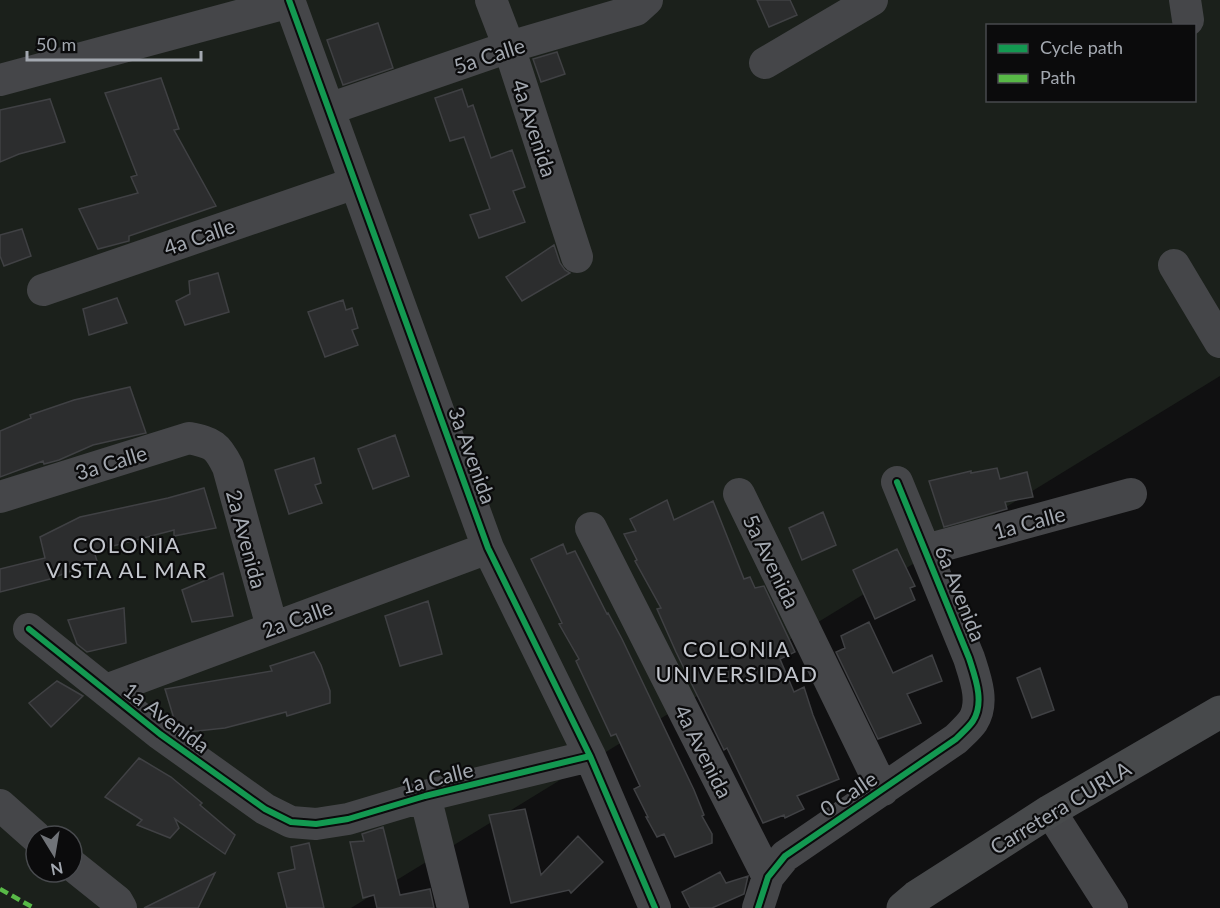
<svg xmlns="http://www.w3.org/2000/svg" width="1220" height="908" viewBox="0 0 1220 908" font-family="Lato,sans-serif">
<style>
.green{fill:#1b201b;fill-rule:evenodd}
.building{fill:#2c2d2e;stroke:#404144;stroke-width:1.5}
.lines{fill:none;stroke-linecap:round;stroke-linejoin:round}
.minor{stroke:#454649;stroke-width:32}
.major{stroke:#47494b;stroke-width:33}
.quiet{stroke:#58b947;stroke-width:4.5;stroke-dasharray:9 4.5;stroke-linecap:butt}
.cycleway-casing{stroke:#0b0b0c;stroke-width:10}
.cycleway{stroke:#139951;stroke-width:6}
.labels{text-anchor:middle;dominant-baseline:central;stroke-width:4.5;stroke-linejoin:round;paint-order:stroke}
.street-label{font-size:21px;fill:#a3a8b0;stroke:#0b0b0c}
.neighbourhood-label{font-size:22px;letter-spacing:1.5px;fill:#c3c6cd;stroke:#0b0b0c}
</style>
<rect width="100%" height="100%" fill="#101011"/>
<path class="green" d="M0,0H1220V376L351,908H0ZM988,26H1194V100H988ZM36,836H72V872H36Z"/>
<path class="building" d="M757,0H790L797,15L769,27Z
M378,23L393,68L343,85L327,40Z
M557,52L565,74L541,82L533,59Z
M161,78L179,129L174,130L216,206L129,236V241L98,249L79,209L138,193L131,177L137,175L105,93Z
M462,89L468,107L473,105L491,158L512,150L525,187L513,191L525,222L479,238L470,215L490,209L464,137L450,141L435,98Z
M50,99L65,142L19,154L0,162V110Z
M22,229L31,256L4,266L0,256V235Z
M554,245L560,263L565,270L570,273L522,301L506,277Z
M218,273L229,312L185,325L176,301L190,294L189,281Z
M117,298L127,323L89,335L83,309Z
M343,300L346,310L352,308L358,328L352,330L358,345L325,357L308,312Z
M130,387L146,433L93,445L59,460L44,464L43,461L0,477V431L31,418L30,415L74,400Z
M395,435L409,476L373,489L358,449Z
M314,458L321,483L315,485L322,503L289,514L275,470Z
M997,468L1000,479L1027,472L1033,497L1005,502L1007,509L944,527L929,481L971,471V473Z
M204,488L216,528L174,536V530L94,551L97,561L50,579L0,592V569L45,558L40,537L80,517L168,498Z
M667,500L674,520L713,501L744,579L750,577L755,588L764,586L795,652L780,659L794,692L804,687L813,715L839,779L797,796L804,809L785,818L784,815L763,823L727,748L724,750L676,652L657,609L661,608L635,561L637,560L624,534L636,531L630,519Z
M823,512L836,545L802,560L789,528Z
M563,544L567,554L575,551L607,614L608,613L622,639L694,790L704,815L702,816L712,834V843L675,857L664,834L657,837L646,817H648L634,789L640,786L616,734L611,736L576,661L579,659L559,624L562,623L531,559Z
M897,549L915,586L910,588L915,600L875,619L853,570Z
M223,573L233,616L192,622L182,590Z
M428,601L442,654L400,666L385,616Z
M124,608L126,643L87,652L77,644L68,620Z
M869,622L893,673L932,655L942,681L907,694L921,723L878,739L836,652L845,648L841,636Z
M314,652L321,665L330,691V703L287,716L286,712L225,728L188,732L175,722L165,689L272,671L270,666Z
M1040,668L1054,710L1032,718L1017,678Z
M57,681L83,696L51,727L29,703Z
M139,758L171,777L202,803L200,805L235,835L225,854L175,819L179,828L170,838L137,825L142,820L105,797Z
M525,809L541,875L578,836L603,862L571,893L569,890L511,903L489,815Z
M383,827L400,895L430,889L434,908H377L374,895L363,898L350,842L364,841L362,834Z
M309,843L324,908H287L278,873L295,869L291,847Z
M720,872L726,883L748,876L744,894L712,908H690L682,892Z
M215,873L198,908H144Z"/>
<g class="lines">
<path class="minor" d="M289,0L488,548L590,756L655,908
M491,0L509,47L577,257
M1185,0L1188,20
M765,63L872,0
M0,80L290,2
M329,109L509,47L636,10L647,0
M1174,265L1220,342
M43,290L355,183
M739,494L883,790
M0,497L189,438C213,443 217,445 228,467L272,627
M591,528L768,877
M926,550L1131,494
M29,629L160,734L265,809L291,822L316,824L348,819L425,796L590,756
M106,690L488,548
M425,796L453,908
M0,805L36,837
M1050,811L1112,908
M72,865L117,901L121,908
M758,908L768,877L785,856L956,739C962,733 969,727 973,721C985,702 975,677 969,658L897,482"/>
<path class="major" d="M903,908L916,897L1050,811L1220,712"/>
<path class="quiet" d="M0,889L34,908"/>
<g class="cycleway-casing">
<path id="cycleway" d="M289,0L488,548L590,756L655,908
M29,629L160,734L265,809L291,822L316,824L348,819L425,796L590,756
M758,908L768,877L785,856L956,739C962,733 969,727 973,721C985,702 975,677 969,658L897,482"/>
</g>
<use href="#cycleway" class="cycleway"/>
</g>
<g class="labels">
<g class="street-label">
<text transform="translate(489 55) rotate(-18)">5a Calle</text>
<text transform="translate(535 128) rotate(72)">4a Avenida</text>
<text transform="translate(199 236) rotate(-19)">4a Calle</text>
<text transform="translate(473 455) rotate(70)">3a Avenida</text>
<text transform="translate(111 462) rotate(-17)">3a Calle</text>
<text transform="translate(1029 522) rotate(-15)">1a Calle</text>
<text transform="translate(247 539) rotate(75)">2a Avenida</text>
<text transform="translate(772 561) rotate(64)">5a Avenida</text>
<text transform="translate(961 593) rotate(68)">6a Avenida</text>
<text transform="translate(297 618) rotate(-20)">2a Calle</text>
<text transform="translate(167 717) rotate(37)">1a Avenida</text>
<text transform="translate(704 751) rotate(63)">4a Avenida</text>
<text transform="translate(437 777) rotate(-14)">1a Calle</text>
<text transform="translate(848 793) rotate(-34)">0 Calle</text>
<text transform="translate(1060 807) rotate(-31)">Carretera CURLA</text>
</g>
<g class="neighbourhood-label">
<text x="127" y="544">COLONIA<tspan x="127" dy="25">VISTA AL MAR</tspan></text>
<text x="737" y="648">COLONIA<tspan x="737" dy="25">UNIVERSIDAD</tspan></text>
</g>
</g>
<rect x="986" y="24" width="210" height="78" fill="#0b0b0c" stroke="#484a4e" stroke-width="1.5"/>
<rect x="998" y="44" width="30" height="9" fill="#139951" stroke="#484a4e" stroke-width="1.5"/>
<text x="1040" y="54" font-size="18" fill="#a3a8b0">Cycle path</text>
<rect x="998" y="74" width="30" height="9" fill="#58b947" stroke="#484a4e" stroke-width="1.5"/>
<text x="1040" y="84" font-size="18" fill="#a3a8b0">Path</text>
<g transform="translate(54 854) rotate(169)"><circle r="28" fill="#0b0b0c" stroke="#484a4e" stroke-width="1.5"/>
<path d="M0-4.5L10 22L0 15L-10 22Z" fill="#707378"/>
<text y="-9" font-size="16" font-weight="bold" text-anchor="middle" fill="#a3a8b0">N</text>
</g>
<path d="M27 51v9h174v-9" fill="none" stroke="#a3a8b0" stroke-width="3"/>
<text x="36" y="51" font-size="18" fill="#a3a8b0" stroke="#0b0b0c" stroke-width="4.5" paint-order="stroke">50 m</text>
</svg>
